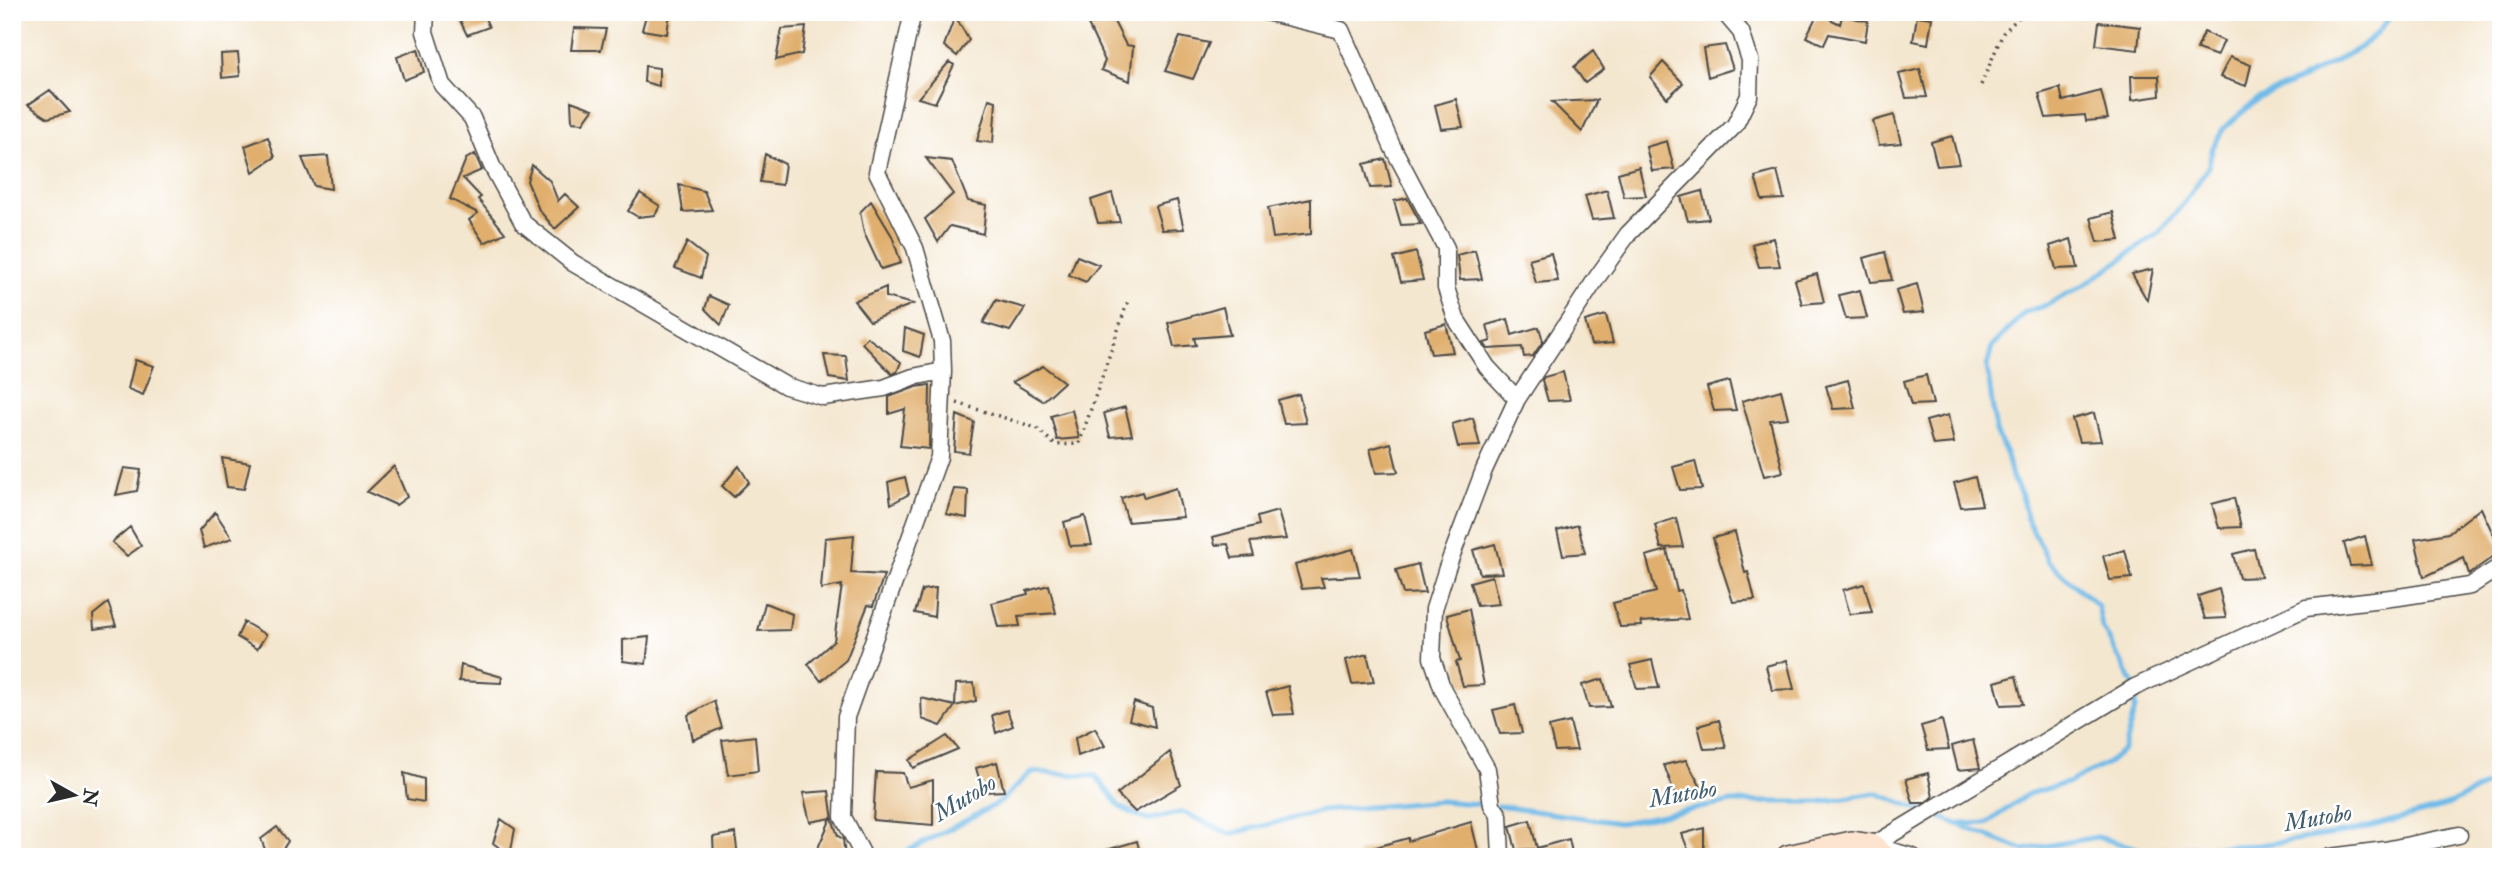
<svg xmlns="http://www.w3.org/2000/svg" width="2513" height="869" viewBox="0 0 2513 869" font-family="'IM FELL Double Pica',serif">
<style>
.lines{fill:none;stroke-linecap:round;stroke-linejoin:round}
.stream{stroke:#6ebae8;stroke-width:5}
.building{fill:#e0af6d}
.minor-casing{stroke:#494744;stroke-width:19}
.secondary-casing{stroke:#494744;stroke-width:26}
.path{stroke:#494744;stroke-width:3.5;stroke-dasharray:2 5;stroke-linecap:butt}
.minor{stroke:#fff;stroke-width:16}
.secondary{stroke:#fde4d0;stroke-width:23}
.labels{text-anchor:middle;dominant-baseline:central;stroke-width:5;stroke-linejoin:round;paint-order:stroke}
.water-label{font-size:24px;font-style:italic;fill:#425d6d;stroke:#fff}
</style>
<rect width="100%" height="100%" fill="#fff"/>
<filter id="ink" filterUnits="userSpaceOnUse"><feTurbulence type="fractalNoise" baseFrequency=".0143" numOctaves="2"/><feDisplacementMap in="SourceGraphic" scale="14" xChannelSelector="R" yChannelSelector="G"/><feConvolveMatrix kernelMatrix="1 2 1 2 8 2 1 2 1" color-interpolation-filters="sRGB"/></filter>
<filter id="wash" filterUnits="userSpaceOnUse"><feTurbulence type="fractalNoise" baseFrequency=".00686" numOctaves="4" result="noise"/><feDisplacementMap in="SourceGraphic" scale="28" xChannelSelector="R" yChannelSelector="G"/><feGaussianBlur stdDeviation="1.57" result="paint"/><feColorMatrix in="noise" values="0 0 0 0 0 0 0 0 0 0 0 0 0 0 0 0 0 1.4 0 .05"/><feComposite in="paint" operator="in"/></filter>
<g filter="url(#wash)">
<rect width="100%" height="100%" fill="#f4e7d0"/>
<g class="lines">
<path class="stream" d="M1498,806L1620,823L1732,802H1820L1876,793L1923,811
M1932,814L2023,850L2097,837L2143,850L2259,845L2350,832L2443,807L2489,784L2501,769
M1961,824L1987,823L2028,794L2070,782L2108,763L2124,749L2135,709V687L2102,627L2098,606L2048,561L2026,517L2022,496L2012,477L2007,455L1996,432L1987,367L1992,346L2025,312L2047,305L2086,284L2160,232L2188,198L2208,167L2213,147L2224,128L2259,98L2300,80L2359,48L2378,32L2394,12
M896,857L999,803L1031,772L1096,776L1120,807L1147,820L1183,812L1230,834L1322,811L1441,801L1489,805"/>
</g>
<g id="blocks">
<path class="building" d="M456,12H482L489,27L467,35Z
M647,12H670L667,34L642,30Z
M1082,12H1109L1126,45L1133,46L1130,81L1101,70L1105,61Z
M1818,13L1840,24L1842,16L1868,21L1865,41L1829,34L1824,45L1806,37Z
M955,16L969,40L957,56L944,46Z
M1917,16L1932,18L1928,44L1913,41Z
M2099,22L2140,27L2138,50L2096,45Z
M806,27L802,54L776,60L782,29Z
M574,28L606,29L601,50H571Z
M2204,32L2224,41L2217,56L2197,49Z
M1180,37L1209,43L1193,79L1165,71Z
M1725,45L1733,69L1708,77L1703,48Z
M418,49L424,72L404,80L397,57Z
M1593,51L1604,69L1585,83L1574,67Z
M238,53L240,76L222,78L221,54Z
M2230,57L2251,65L2246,86L2220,77Z
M949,62L954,65L935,103L918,98Z
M1663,62L1683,83L1667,98L1650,77Z
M645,66L659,68V86L644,82Z
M1920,69L1927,97L1906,98L1899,74Z
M2131,76H2159L2160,96L2132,100Z
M2060,88L2063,101L2101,91L2108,119L2086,121L2085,115L2046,118L2039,94Z
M50,90L70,112L48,118L28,105Z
M989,99L996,101L993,143L977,141Z
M1456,99L1463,127L1441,129L1435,105Z
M1597,100L1582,132L1552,102Z
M571,101L593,109L583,123L572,122Z
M1894,115L1901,143L1879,145L1873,121Z
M1952,136L1959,164L1937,166L1931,142Z
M268,137L275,157L253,172L245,146Z
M1667,141L1674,169L1652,171L1646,147Z
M475,154L482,170L463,178L481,197L478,199L505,233L484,243L469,220L478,213L450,199L466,159Z
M765,154L785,164L782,185L760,182Z
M328,156L331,189L314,186L302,158Z
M926,158L952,161L968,201L986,205L983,234L950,226L938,242L925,219L953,194Z
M1385,159L1392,187L1370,188L1364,164Z
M532,165L550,181L558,201L565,194L579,207L555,229L539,210L527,181Z
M1639,167L1646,196L1624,197L1618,173Z
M1777,171L1784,199L1762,200L1755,177Z
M679,185L704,191L712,210L683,212Z
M1607,190L1614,218L1592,220L1585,196Z
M1702,191L1709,219L1688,221L1681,197Z
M640,193L660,206L655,215L638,217L628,211Z
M1112,193L1120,222L1098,223L1091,200Z
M1407,198L1421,224L1401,225L1394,201Z
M1311,199V234L1273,238L1268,208Z
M1177,200L1184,229L1162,230L1155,206Z
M871,201L892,236L901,263L881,269L864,233L860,212Z
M2113,212L2120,240L2098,242L2091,218Z
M1773,238L1780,266L1759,267L1752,244Z
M2071,239L2078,268L2056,269L2050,246Z
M687,242L706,257L701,278L675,268Z
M1475,250L1482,279L1460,280L1457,255Z
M1416,252L1423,280L1401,282L1394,258Z
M1885,252L1892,280L1871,282L1864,258Z
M1551,253L1558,281L1536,283L1529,259Z
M1077,256L1099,265L1086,282L1069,275Z
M2153,269L2147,300L2132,274Z
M1817,274L1824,302L1802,304L1795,280Z
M1917,284L1924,312L1903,314L1896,290Z
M886,287V297L913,304L870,321L854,301Z
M1860,290L1867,318L1846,319L1839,295Z
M709,296L729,305L721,325L705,309Z
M996,300L1025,308L1010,331L983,323Z
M1223,307L1230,335L1194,338L1196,345L1174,347L1168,323Z
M1606,315L1613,343L1591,345L1585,321Z
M1508,319L1512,335L1539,327L1543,341L1533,356L1524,357L1522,347L1488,349L1484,343L1491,341L1487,325Z
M1446,324L1453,352L1431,354L1425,330Z
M905,328L924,335L920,357L903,351Z
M867,337L901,362L897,372L892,374L862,343Z
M824,355L846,356L849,381L829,378Z
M135,360L154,366L143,395L128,389Z
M1043,366L1064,382L1043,401L1012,382Z
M1563,372L1570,400L1548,401L1542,380L1544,377Z
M1926,375L1933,404L1911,405L1904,381Z
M1848,380L1855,408L1833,409L1826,386Z
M1729,381L1736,410L1714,411L1707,387Z
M930,385L929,449L900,446L905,409L889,414V397L916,387Z
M1781,390L1788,418L1770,420L1783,472L1764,476L1742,401Z
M1299,394L1306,423L1284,424L1278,400Z
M1125,407L1132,435L1110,437L1104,413Z
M1072,410L1079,438L1057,440L1051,416Z
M2094,413L2101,441L2079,442L2072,419Z
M957,415L974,422L969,453L954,451Z
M1948,415L1954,443L1933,445L1926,421Z
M1473,418L1480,446L1458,447L1452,424Z
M1391,443L1398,472L1376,473L1370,449Z
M222,458L250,463L244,489L227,487Z
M1695,461L1702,489L1680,490L1673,467Z
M394,466L407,497L396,505L367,492Z
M739,466L749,482L734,497L722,486Z
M124,468L141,470L137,491L116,495Z
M905,477L909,494L891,504L888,482Z
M1975,477L1982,505L1961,507L1954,483Z
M1176,488L1183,517L1128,522L1121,498L1142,492L1144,498Z
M954,489L968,490L967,518L946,514Z
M2234,498L2241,527L2219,528L2212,504Z
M2481,508L2501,551L2469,574L2464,558L2424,577L2415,539L2448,533Z
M1278,511L1286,539L1250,542L1254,556L1232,558L1228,544L1215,545L1213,537L1259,525L1257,517Z
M215,512L232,538L204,548L199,531Z
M1085,516L1092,545L1070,546L1064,522Z
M1676,518L1683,547L1661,548L1655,525Z
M1578,525L1585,553L1563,555L1557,531Z
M130,527L141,546L127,556L112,542Z
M1735,532L1745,573L1748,572L1755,600L1733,602L1720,562L1713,538Z
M854,535L851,573L884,575L873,606L868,605L846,660L821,681L808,664L834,641L842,585L821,589L825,538Z
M2365,536L2372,565L2350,566L2344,543Z
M1495,544L1502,573L1480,574L1473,550Z
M1353,549L1360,576L1321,578L1324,587L1302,589L1295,565Z
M2254,549L2261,577L2239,578L2233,554Z
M1667,550L1677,591L1681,590L1688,619L1641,622L1642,626L1620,627L1613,603L1656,592L1646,556Z
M2125,550L2132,578L2110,580L2103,556Z
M1418,564L1425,593L1403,594L1396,570Z
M1492,576L1499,604L1477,606L1470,582Z
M1864,584L1872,612L1850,614L1843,590Z
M1049,585L1056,613L1018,616L1020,626L998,627L992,603L1028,594L1027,591Z
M936,588L934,617L915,613L922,590Z
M2219,589L2226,618L2205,619L2198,596Z
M108,603L116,626L94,629L93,615Z
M765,603L792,614L790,630L758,631Z
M1469,609L1484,685L1463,686L1456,662L1460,661L1447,615Z
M244,622L266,635L257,649L237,637Z
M649,637L646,664L623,661V640Z
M1367,654L1374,682L1352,684L1346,660Z
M1652,660L1659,688L1637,689L1630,665Z
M1787,660L1794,689L1772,690L1766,666Z
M461,665L502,677L501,683L459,681Z
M2016,676L2023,704L2001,705L1995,682Z
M1603,679L1611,707L1589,708L1582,685Z
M974,683L976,701L955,706L956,684Z
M1288,686L1294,714L1273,715L1266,692Z
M921,698L955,706L941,726L922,719Z
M714,701L722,728L693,740L688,715Z
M1134,702L1152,708L1155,727L1129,720Z
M1515,705L1522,733L1500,734L1493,710Z
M1007,710L1013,726L996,733L992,715Z
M1719,720L1726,748L1704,749L1698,726Z
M1942,720L1949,749L1928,750L1921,726Z
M1570,722L1577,750L1555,751L1549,727Z
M1095,728L1105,746L1078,756L1075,738Z
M755,736L758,771L728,775L722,740Z
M947,736L958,749L913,768L909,760Z
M1973,740L1980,768L1958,770L1952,746Z
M1170,752L1181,785L1135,812L1117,794Z
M1686,760L1702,789L1675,794L1664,765Z
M997,762L1004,791L983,792L976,768Z
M876,772L903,773L908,787L933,780V825L873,820Z
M404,773L424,779V802L407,799Z
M1928,773L1933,797L1924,803H1913L1906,779Z
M829,791L833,821L838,836L843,839L845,857H814L831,818L810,822L803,793Z
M501,819L515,829L510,856L493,843Z
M1530,820L1537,848L1569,839L1573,857H1523L1522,852L1534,849L1516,850L1510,826Z
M1471,822L1478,850L1449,852L1450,857H1358V852L1408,838V841Z
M277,827L288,841L278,857H268L261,839Z
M1704,828V857H1691L1682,834Z
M735,833L738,857H714L713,837Z
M1137,841L1141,857H1096V853Z"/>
</g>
</g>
<g filter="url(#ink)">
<use href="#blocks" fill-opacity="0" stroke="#494744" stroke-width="2"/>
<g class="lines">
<g class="minor-casing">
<path id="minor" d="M426,12L425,32L442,85L472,118L492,166L523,223L573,263L786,386L823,397L884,388L913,377L943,371
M1266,12L1341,30L1392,146L1446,248V288L1456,319L1487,367L1517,399
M1872,846L2135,687L2306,608L2399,597L2470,586L2501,566
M1874,846L1913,857
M864,857L843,817L846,717L939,457L943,371L942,341L915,248L877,172L913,12
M1501,857L1499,815L1492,805L1487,769L1443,690L1432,658L1434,609L1447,568L1484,470L1517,399L1598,276L1628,234L1735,125L1749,96L1750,60L1741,32L1724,12
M2330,857L2385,850L2459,835"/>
</g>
<g class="secondary-casing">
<path id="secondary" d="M1788,857L1852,843L1872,846L1884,857"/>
</g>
<path class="path" d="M2358,12L2361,19
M1981,85L2003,33L2024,12
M957,403L1037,428L1055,445L1079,444L1129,298"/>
<use href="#minor" class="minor"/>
<use href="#secondary" class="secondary"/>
</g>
</g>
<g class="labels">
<g class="water-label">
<text transform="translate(1683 794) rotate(-10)">Mutobo</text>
<text transform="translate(965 798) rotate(-31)">Mutobo</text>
<text transform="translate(2318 818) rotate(-10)">Mutobo</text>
</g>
</g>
<rect width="2513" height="869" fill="none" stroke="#fff" stroke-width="42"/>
<g transform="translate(74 795) rotate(98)" stroke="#ffffff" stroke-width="5" paint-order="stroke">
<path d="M0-5L12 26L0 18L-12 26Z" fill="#2b2b2b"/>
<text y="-10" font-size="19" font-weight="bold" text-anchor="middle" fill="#2b2b2b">N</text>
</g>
</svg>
